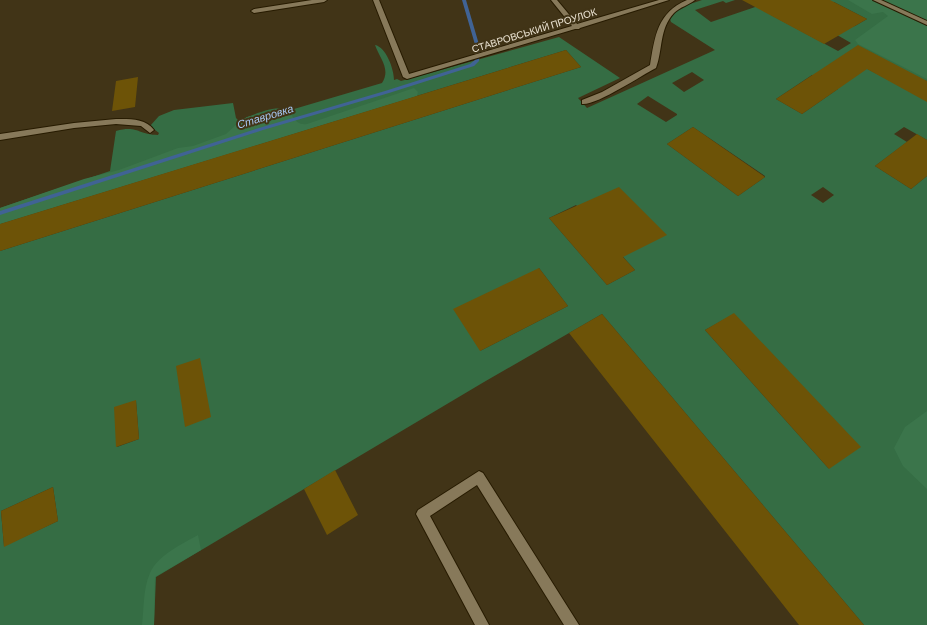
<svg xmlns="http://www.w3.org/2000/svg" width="927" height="625" viewBox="0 0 927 625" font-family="Barlow,sans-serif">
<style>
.green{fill:#356d44;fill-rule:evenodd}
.forest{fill:#3b754b}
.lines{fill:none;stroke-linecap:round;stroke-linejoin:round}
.stream{fill:#406395;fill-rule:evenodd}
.building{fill:#6d5307}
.minor-casing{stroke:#271b00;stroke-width:2}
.minor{fill:#87795a;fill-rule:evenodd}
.labels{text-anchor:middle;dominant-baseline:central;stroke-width:4;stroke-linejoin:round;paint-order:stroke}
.far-street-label{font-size:10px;fill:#ebe3d2;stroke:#413417}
.far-water-label{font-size:11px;font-style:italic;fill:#a7c6f3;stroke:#413417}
</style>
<rect width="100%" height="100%" fill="#413417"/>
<path class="green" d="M702,0H735L726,3L723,1L695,10L711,22L776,0H872L927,25V81L856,63L927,100V140L904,127L894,134L907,142L875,166L911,189L927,176V625H864L602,314L484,382L156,577L154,625H0V251L581,67L566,50L0,224V208L110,171L116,131C138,125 138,135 158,135L159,133L150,126L159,116L174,110L233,103L236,118L239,121C251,115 269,108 282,108C286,108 289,110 294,109L382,83C391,69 380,59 375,45C386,47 394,69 394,80L397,79L401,81L559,37L620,78L578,98L587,108L715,50L671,22L670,19C674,7 691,4 702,0ZM834,2L867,19L855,26L832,32L851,43L838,51L771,15H810ZM692,72L704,80L684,92L672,83ZM812,75L838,89L802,114L776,99ZM648,96L677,114V115L666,122L637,104ZM693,127L765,176V177L738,196L667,144ZM823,187L834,195L823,203L811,195ZM576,205L635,270L607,285L549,218ZM539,268L568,306L480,351ZM734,314L829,469L705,330ZM136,401L139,439L117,447ZM53,487L58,521L4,546L1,511Z"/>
<path class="forest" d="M848,0H872L927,26V79L858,44L855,40L888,16L883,12L872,14Z
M880,0H927V21Z
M414,88L418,92L417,96L0,224V208L84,179L119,170L178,148L193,146L226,134L239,122L247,117L283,108C294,112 293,126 307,124Z
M927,411V489L903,466L894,448L905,427Z
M198,535L201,550L155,577L154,625H142C144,609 143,588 150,573C158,555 182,544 198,535Z"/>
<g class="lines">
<path class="stream" d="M462,0H466L480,48L479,61L474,66L389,93L263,130L0,215V211L259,128L385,91L470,64L475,60L476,48Z"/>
</g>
<path class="building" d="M742,0H830L867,19L824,44Z
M858,45L927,81V102L867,69L802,114L776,99Z
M566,50L581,67L0,251V224Z
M138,77L135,107L112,111L116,81Z
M693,127L765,177L738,196L667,144Z
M917,134L927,140V176L911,189L875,166Z
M619,187L667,235L623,257L635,270L607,285L549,218Z
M539,268L568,306L480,351L453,309Z
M734,313L861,447L829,469L705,330Z
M602,314L864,625H799L569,333Z
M200,358L211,417L185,427L176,366Z
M136,400L139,439L116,447L114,407Z
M335,470L358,515L327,535L304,489Z
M53,487L58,521L4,547L1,511Z"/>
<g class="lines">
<g class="minor-casing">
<path id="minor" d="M312,0H327L324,2L254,13L251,11L254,9Z
M373,0H379L409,74L572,26L551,0H557L577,24L659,0H669L580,28L579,29H575L407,79L403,77Z
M687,0H695C689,5 680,7 674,13C659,29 663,50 656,68C642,75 596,106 582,104V100L602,92L650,65C655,36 657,13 687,0Z
M873,0H881L927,21V25Z
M116,119C130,119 145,118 154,130L150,133L141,126L116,124L74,128L0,140V134L74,123Z
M479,471L483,473L579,625H564L477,485L430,516L489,625H475L416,514L418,510Z"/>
</g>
<use href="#minor" class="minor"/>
</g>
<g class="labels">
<g class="far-street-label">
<text transform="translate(534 30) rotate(-17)">СТАВРОВСЬКИЙ ПРОУЛОК</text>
</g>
<g class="far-water-label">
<text transform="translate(265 116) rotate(-17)">Ставровка</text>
</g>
</g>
</svg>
